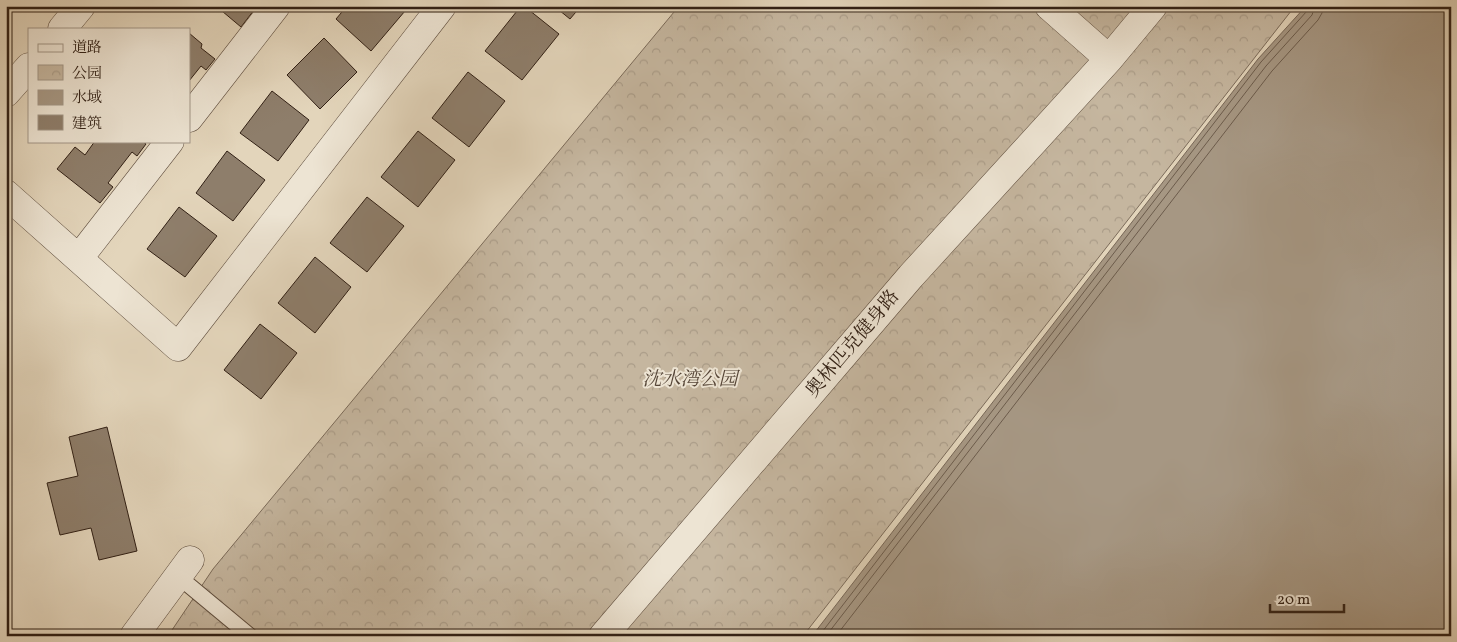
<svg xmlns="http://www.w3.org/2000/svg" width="1457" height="642" viewBox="0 0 1457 642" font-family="Vollkorn,'Noto Serif SC',serif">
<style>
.park{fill:url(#park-crowns);stroke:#7b6b5a}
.water{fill:#a69783;stroke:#776757}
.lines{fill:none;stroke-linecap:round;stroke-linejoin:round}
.shore{stroke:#6c5c4c;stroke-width:1}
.building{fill:#8e7e6b;stroke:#312015}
.lane-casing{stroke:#5e4d3e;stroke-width:17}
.street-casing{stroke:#5e4d3e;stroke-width:29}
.lane{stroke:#ede4d3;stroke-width:15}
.street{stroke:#ede4d3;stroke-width:28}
.labels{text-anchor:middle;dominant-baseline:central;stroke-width:4;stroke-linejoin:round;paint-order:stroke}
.street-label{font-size:19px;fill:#312015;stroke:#ede4d3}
.park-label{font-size:19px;font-style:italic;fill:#564638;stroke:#ede4d3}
</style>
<defs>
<pattern id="park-crowns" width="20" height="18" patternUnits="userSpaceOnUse" patternTransform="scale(1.25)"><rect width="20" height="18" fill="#c5b69f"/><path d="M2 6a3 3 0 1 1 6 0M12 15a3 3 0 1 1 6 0" fill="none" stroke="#aa9c88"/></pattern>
</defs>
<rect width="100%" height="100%" fill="#e3d5bb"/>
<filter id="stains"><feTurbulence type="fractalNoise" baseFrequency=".004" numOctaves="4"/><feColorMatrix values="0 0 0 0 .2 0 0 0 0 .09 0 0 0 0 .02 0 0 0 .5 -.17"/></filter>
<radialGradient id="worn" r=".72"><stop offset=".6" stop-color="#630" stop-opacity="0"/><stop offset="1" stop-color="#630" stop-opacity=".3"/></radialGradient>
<path class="park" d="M679,6H1295L803,636H168L213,569Z"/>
<path class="water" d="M1306,6H1451V636H812L1258,59Z"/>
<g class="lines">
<path class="shore" d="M819,636L1261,62L1307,11L1309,6
M826,636L1266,66L1312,15L1315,6
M836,636L1272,71L1318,20L1322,13L1323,6"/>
</g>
<path class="building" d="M216,6H249L254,10L241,27Z
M347,6H400L405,11L371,51L336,19Z
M521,6H524L559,34L522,80L485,51Z
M554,6H581L570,19Z
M189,33L202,44L201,48L215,59L206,70L201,66L189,81Z
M324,38L357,72L320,109L287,75Z
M468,72L505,101L469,147L432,118Z
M272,91L309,120L278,161L240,133Z
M418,131L455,160L418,207L381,177Z
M95,141H142L146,144L137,156L132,152L108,183L113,187L100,203L57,169L75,147L85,155Z
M227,151L265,180L233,221L196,193Z
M367,197L404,226L367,272L330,243Z
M179,207L217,236L185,277L147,249Z
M315,257L351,287L315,333L278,303Z
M260,324L297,353L261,399L224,370Z
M107,427L137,551L99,560L91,528L60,535L47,483L78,476L69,437Z"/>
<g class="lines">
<g class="lane-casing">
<path id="lane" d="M179,577L250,636"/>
</g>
<g class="street-casing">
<path id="street" d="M1049,6L1109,59
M62,29L81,6
M6,93L29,67
M189,118L276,6
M6,194L178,347L442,6
M79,258L170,141
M134,636L190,560
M603,636L911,276L1109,59L1153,6"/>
</g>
<use href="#lane" class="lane"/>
<use href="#street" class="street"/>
</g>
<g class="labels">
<g class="street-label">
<text transform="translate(853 344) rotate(-50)">奥林匹克健身路</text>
</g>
<g class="park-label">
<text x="690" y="380">沈水湾公园</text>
</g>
</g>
<rect width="1457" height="642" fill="none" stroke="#e3d5bb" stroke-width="25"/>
<rect x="8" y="8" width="1442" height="627" fill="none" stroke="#312015" stroke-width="2.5"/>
<rect x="12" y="12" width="1432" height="617" fill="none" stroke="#312015"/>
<rect x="28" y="28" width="162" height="115" fill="#ede4d3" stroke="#a29687"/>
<rect x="38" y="44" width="25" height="8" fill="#ede4d3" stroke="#a29687"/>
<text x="72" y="52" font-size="15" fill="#312015">道路</text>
<rect x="38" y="65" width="25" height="15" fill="url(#park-crowns)" stroke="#a29687"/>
<text x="72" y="78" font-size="15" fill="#312015">公园</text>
<rect x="38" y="90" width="25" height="15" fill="#a69783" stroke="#a29687"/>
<text x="72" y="102" font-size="15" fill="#312015">水域</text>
<rect x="38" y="115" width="25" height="15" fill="#8e7e6b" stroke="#a29687"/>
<text x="72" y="128" font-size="15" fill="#312015">建筑</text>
<path d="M1270 604v8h74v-8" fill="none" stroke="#312015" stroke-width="2.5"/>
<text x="1277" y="604" font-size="15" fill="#312015" stroke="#ede4d3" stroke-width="4" paint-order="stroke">20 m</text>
<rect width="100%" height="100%" filter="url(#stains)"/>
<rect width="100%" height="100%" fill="url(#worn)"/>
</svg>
